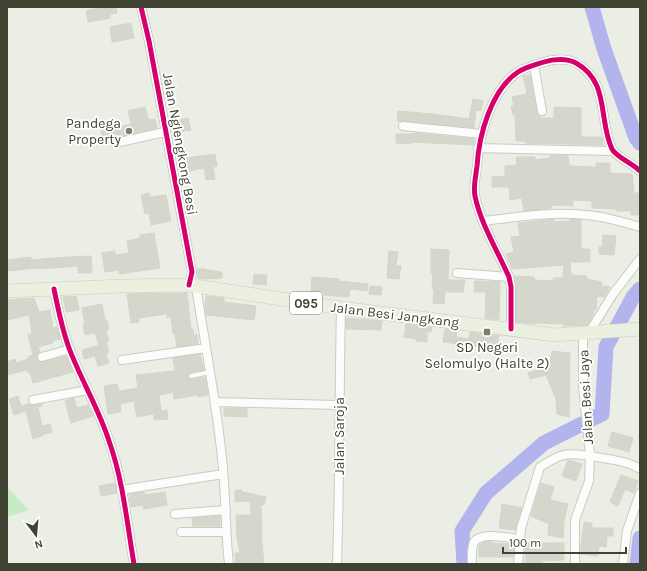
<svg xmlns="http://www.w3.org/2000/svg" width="647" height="571" viewBox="0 0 647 571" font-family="Karla,sans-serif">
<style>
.green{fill:#c6ebc5}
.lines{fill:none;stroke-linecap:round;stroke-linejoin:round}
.river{stroke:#b3b3ed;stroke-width:15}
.building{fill:#d5d7cd;stroke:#d3d6cb}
.service-casing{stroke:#c9ccc1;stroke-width:5.5}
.minor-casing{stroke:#c9ccc1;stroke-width:10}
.primary-casing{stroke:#c7d1b1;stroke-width:14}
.service{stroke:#fcfcfb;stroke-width:4}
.minor{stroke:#fcfcfb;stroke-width:8}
.primary{stroke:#ebf0e1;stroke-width:13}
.cycleway-casing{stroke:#fff;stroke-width:8}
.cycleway{stroke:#d6006c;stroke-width:5}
.poi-dot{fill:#7b7f70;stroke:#fff;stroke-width:1.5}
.labels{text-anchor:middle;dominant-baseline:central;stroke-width:3.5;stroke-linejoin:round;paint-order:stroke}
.shield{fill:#fff;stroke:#797b70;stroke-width:1}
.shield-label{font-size:13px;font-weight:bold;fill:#3f4332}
.poi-label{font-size:14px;fill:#3f4332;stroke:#fff;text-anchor:end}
.street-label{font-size:14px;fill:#3f4332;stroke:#fff}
</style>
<rect width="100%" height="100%" fill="#ebeee4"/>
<path class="green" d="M7,487L29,510L7,517Z"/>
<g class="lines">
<path class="river" d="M592,7L604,49L636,138L640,143
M590,420L602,414L606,347L633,297L640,289
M464,564L462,531L486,493L544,443L582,424
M637,564L640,538"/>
</g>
<path class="building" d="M102,7H116L117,13L110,14V18L88,22L86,11Z
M131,23L134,38L112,42L110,27Z
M530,75L537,112L541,118H554V107L581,108V137H602L603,145L525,143V141H516L515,115H513L511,106H514L512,97L527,94L523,76Z
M473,99L483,101L481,111L476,110L474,128L397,121L398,111L433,114L469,119Z
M145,107L149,120L155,119L157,128L114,138L110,141L104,142L101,131L131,124L128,111Z
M188,118L191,130L173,133L170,123Z
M413,133L474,139V145L411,142V144L396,143V134H413Z
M215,154L217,166L213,167L215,179L206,180L204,168L181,173L178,159Z
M550,155L568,156L569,166L596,167V163H610V173L632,174L634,193H640V215H631V211H616V209L592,208V201L573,200V206L551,205V208L524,211L522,198L510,200L509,187H492V177L505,176V166L517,165L516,157H535V160L550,158Z
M149,193L150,197L166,195L171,221L151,225L149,213L145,214L141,195Z
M554,219V222L570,221V219L581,220V249H590V262H570L571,275L587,276V279L602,282L601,286L610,287L604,297L597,296L596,310H594L592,317L587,325L568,326H563L564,324L535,323V324L516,322V287L514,276L534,277L535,280L553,281V278H563L564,265L512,269L506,254L514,252L511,237L520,236L518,223Z
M154,233L160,268L119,274V270L105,272L102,253L115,251V255L129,253L127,241L140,238V235Z
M603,235L616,236L614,255L599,254V247H602Z
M431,249L449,250L448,280H465L463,292H445L444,304L433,303L434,289H432L433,273H431Z
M389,251L398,252L396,266H401L399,279L387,278Z
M91,256L92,273H78V266L38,269V268L7,271V260L31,257V260L67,257Z
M197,269H206V270L222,272V278L205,279L198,278Z
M254,274L267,275L266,285L253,284Z
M312,277L339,279V281L368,284L367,291L350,289L349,297L324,295V293H311Z
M475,281L500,282L499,320L485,318L486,292H474Z
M370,286L382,287L381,295L369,294Z
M187,293L191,329H193L194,335L197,334L198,344L177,347L175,333L173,334L171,317L167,318V314L139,318V322L131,323L127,294Z
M76,296L79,310L66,312L63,297Z
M206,296L224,298V302L256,306L254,320L206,315L205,306Z
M34,298L39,312L50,310L53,328L57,327L60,339L52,341L53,343L38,347L40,352L37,355V359L38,361L43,362L66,356L73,372L33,383L30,372L28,373L27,370L7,375V362L15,359L16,363L28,359V357L33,355L28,335L32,333L29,315L7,320V300Z
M102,304L105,320H107L109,329L106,330L109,341L106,342L109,352L106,353L109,363L98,366L95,356L84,359L82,350L99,345L95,333L85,335L83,325H85L82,308Z
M346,318L382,321L381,330L346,329Z
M406,324L432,328L431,332H427V342L416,341V339L404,337Z
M445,329L457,331L456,337L469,339L470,332L499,336L498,345L483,344L482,347L443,342Z
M552,351L570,353L569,417L557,414L556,399L546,375L530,379L528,373L549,366Z
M200,354L204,370L190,373L188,376L189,379H191L205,377L208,395L198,397V395L174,399L173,392L159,395L161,411L167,410L168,419L154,420V414L137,417L134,401L120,404L121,412L108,414L104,386L117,384L119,391L138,388L136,375L175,371L173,358Z
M18,396L21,406L29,404L34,405L42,404V406L38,407L42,426L50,424L52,432L42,435V436L33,439L26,411L14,415L9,399Z
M74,398L77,408L88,405L93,416L71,423L65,401Z
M224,408H247V417L224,416Z
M612,432L633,438L629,452L608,446Z
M568,460L582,464L576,481L562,476Z
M621,475L638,481L634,493L625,489L618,506L610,502Z
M115,483L117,493L101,496L99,486Z
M541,483L554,487L550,500L568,504L564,521L563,538L548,535L549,524L531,516Z
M235,490H242V492L266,497L264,505L261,504L262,533H261L264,564H236L235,553H240L237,537L236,515H251L250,501L235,502Z
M144,492L145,495L165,492L167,505L144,509L143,505L131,507L129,494Z
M502,504L522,508L515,530L499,528Z
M220,516V526H193L192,518Z
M584,522L592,523V528H613V536H607L606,547L599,546L598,556L580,554Z
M492,541V543L514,544L513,557H479V545L484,542Z
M525,543H564V560L542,561V564H525L526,552H525Z"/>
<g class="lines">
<g class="service-casing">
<path id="service" d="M191,376L210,372"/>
</g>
<g class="minor-casing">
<path id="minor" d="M141,7L149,41L192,272L189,285
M534,65L542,111
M403,126L482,134
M115,143L165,132
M478,148L612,151
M484,221C517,217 552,211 586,215C604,216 622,222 640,227
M457,273L509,277
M196,287C205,344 216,400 222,458C226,493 225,529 229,564
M54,289C58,309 62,329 69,348C81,380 99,409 109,441C123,480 127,523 134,564
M511,329V287L509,277C498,252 480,222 475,196C473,187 476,175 477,166C479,135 491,90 518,72C526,67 535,65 544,62C553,59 567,58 576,63C610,82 598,119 612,149C615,156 633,164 640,171
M590,331L613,294L640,259
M583,333V386L590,456C606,459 626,460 640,469
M42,357L70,349
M122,360L206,348
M33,400L88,390
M215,402L339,405
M121,490L223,474
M175,514L226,510
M181,532H225
M337,564C340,479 339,394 341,308
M472,564C472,558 471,548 474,542C481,531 508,538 520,539
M518,564L521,528L540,467C560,454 566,452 590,456L589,481L575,520V564
M623,564L627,531L640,493"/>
</g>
<g class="primary-casing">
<path id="primary" d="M7,291L122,286L189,285L341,308L555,335L640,329"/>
</g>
<use href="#service" class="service"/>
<use href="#minor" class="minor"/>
<use href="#primary" class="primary"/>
<g class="cycleway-casing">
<path id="cycleway" d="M141,7L149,41L192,272L189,285
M54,289C58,309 62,329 69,348C81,380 99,409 109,441C123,480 127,523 134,564
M511,329V287L509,277C498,252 480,222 475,196C473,187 476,175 477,166C479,135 491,90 518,72C526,67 535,65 544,62C553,59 567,58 576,63C610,82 598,119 612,149C615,156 633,164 640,171"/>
</g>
<use href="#cycleway" class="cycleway"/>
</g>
<g class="poi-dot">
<circle cx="129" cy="131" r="4"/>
<rect x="483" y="328" width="8" height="8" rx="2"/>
</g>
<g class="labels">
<rect class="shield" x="290" y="292" width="32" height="22" rx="3"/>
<g class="shield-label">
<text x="306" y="303">095</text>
</g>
<g class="poi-label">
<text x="121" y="123">Pandega<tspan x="121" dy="16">Property</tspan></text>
<text x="487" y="347" text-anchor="middle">SD Negeri<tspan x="487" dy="16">Selomulyo (Halte 2)</tspan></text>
</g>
<g class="street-label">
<text transform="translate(180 144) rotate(80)">Jalan Nglengkong Besi</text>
<text transform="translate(395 315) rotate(7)">Jalan Besi Jangkang</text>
<text transform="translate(586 397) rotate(-93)">Jalan Besi Jaya</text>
<text transform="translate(339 436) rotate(-90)">Jalan Saroja</text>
</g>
</g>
<rect width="647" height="571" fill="none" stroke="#3f4332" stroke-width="16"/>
<g transform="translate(36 535) rotate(164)" stroke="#ffffff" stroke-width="3" paint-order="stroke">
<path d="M0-3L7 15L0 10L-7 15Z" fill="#3f4332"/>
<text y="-6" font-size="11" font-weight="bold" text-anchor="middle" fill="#3f4332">N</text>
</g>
<path d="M503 547v6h123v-6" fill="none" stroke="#3f4332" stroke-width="2"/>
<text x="509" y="547" font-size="12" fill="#3f4332" stroke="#ffffff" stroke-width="3" paint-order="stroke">100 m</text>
</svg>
